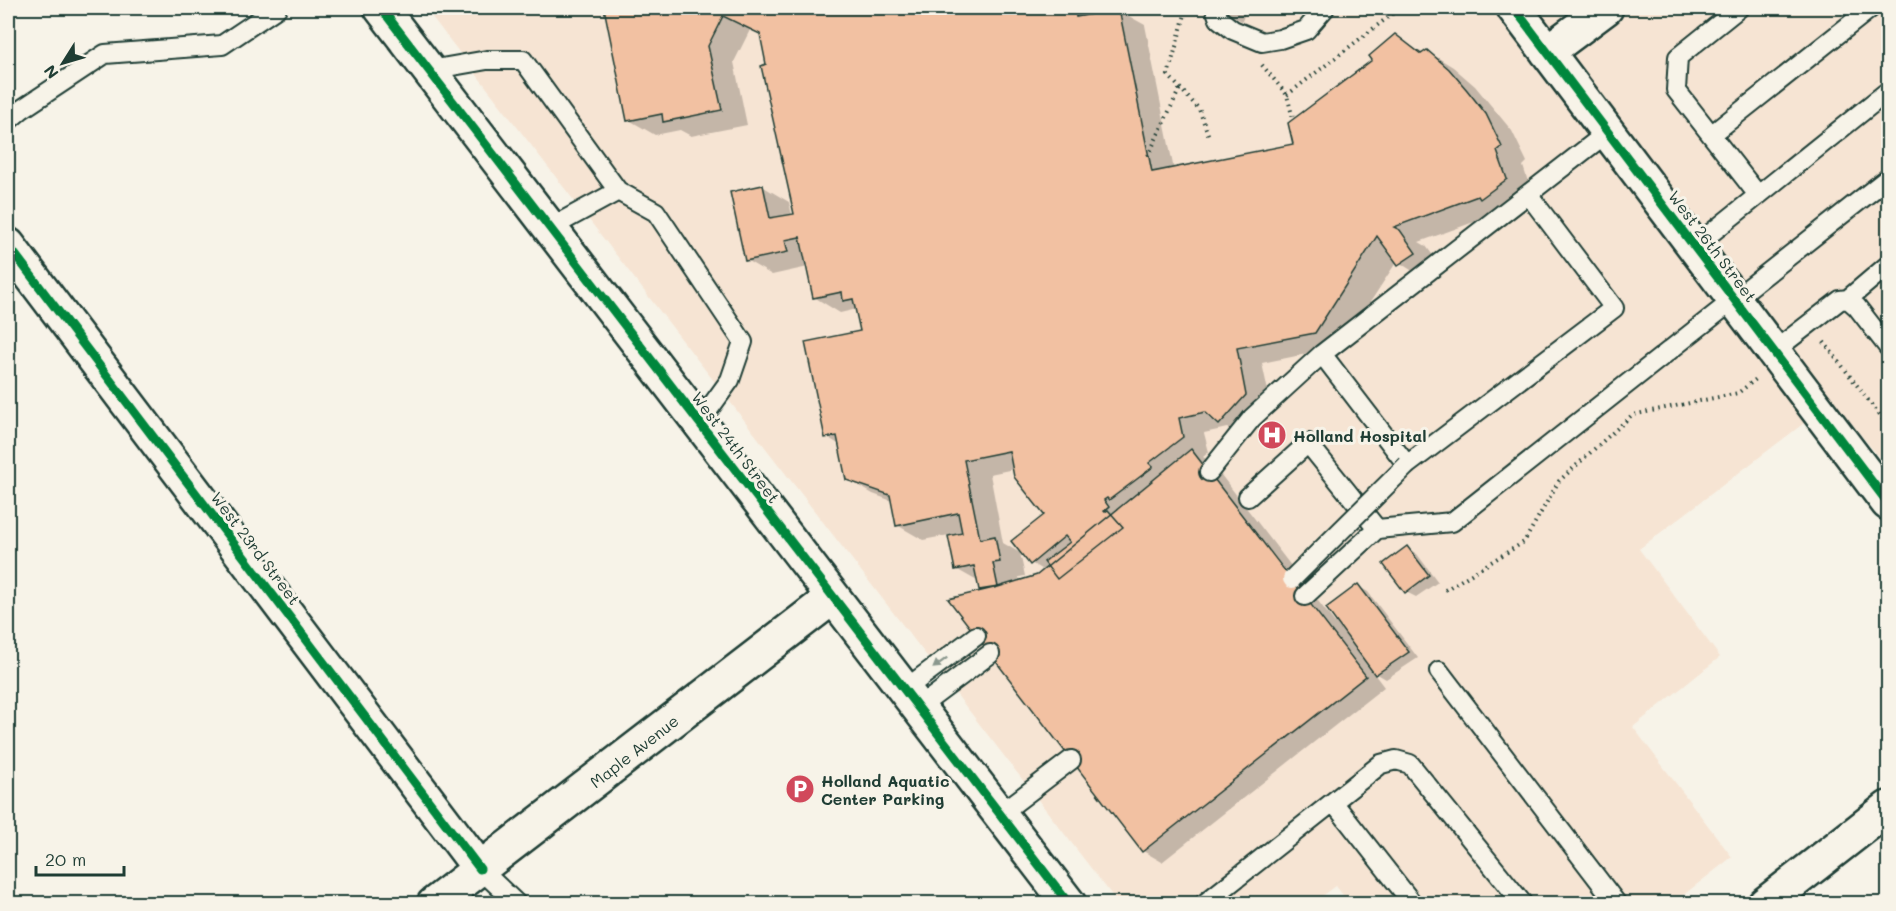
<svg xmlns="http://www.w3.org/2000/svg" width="1896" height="911" viewBox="0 0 1896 911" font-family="Mali,sans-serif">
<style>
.built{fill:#f6e4d3}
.shadow{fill:#0003;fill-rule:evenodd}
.building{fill:#f2c1a2;stroke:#1f3d34;stroke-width:1.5}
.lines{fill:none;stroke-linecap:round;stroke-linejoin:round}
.lane-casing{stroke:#1f3d34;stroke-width:22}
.street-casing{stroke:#1f3d34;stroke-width:38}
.path{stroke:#1f3d34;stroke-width:4;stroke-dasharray:1.5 4.5;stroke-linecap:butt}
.lane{stroke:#f7f3e8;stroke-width:18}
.street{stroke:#f7f3e8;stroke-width:33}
.lane-bridge-casing{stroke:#1f3d34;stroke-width:22;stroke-linecap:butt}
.lane-bridge{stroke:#f7f3e8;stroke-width:18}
.cycleway-casing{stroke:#f7f3e8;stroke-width:13}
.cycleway{stroke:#00873e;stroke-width:9}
.oneway{fill:#8b988e}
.labels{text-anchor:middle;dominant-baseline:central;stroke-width:6;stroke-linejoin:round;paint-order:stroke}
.street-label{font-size:16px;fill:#1f3d34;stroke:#f7f3e8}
.poi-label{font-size:16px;font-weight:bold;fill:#1f3d34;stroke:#f7f3e8;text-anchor:start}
</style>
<rect width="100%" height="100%" fill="#f7f3e8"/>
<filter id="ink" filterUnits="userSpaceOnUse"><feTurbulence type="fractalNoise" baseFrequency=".0167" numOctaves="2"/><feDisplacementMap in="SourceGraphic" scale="12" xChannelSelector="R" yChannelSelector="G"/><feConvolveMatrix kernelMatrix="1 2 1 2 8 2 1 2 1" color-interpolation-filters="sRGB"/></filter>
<g filter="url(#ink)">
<path class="built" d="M425,8H1888V468L1833,401L1639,549L1720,657L1633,727L1732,857L1673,903H1349L1336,886L1313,903H1118Z"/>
<path class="shadow" d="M605,8H1097L1098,14L1118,10L1145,25L1174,170L1295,146L1395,36L1424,54L1427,51L1453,67L1475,86L1512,131L1527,162L1523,166L1532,194L1504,211L1419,242L1426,246L1442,268L1425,279L1397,261L1341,347L1262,363L1272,410L1246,439L1227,428L1204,433L1209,452L1203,457L1211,462L1335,623L1358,586L1368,592L1418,658L1386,679L1372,671L1384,687L1162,862L1143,851L984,592L980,589L979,582L956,569L949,535L923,540L897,525L892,501L873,494L847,479L840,445L827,437L862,332L857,309L840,313L814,297L808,267L772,275L746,260L762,186L789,202L792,215H795L761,35L750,30L734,62L747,125L691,136L680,130L655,135L629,120ZM1014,469L1046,515L1031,563L1044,571L1038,576L1020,582L1019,577L1025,576L1020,553L1003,543L990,474Z
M1218,8H1247L1242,21Z
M1407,548L1417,554L1438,582L1416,597L1406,592Z"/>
<path class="building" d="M604,8H1075L1076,17L1119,9L1152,172L1293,144L1288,123L1372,60L1369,56L1395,34L1421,54L1427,50L1449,69L1467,90L1486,114L1502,147L1497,151L1507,179L1480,199L1478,196L1394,227L1400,230L1416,253L1398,265L1377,236L1315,333L1237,348L1246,395L1219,425L1205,412L1179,418L1183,437L1149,463L1153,467L1109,500L1107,498L1104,500L1109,507L1104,511L1105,512L1108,510L1123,527L1057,579L1044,562L1070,542L1065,536L1030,565L1011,541L1044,515L1014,477L1009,451L964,460L980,539L995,536L1000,562L993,563L998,587L979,590L974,566L955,570L948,536L962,533L958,513L896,526L890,495L846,480L837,436L825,438L805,342L860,331L853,299L843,301L842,292L813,298L800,237L785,240L788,252L745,261L730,192L763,185L770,218L794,214L761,66L766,64L760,34L723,16L708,46L722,110L663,122L662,114L627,121Z
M1191,449L1366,676L1142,852L948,599L998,587L1037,575Z
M1407,546L1429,575L1405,593L1383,564Z
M1358,584L1409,652L1375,675L1326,608Z"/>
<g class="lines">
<g class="lane-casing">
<path id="lane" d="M1215,8L1219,19L1233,30L1262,42L1280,39L1306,30L1325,8
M1739,8L1678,57L1676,90L1758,195
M430,70L487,60H523L618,191
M8,121L22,109L105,54L222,45L277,8
M1711,135L1871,8
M1528,194L1614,308L1407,465L1322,354L1608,132
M550,228L618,191L656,212L743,342L730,380L699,423
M1695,246L1888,91
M1848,299L1888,265
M1774,351L1840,300L1848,299L1857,307L1888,347
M1209,472L1252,418L1322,354
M1248,497L1308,443L1377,529L1452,522L1888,178
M1305,596L1377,529
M1439,671L1617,904
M904,690L976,636
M918,708L990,654
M1333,802L1413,904
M1000,814L1071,760
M480,869L517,904
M1204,904L1381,764L1396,760L1410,764L1523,904"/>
</g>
<g class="street-casing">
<path id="street" d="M381,8L1069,904
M1514,8L1888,503
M1547,52L1606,8
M8,245L480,869
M434,904L833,597
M1765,904L1888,808"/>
</g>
<path class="path" d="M1172,8L1189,12
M1186,11L1168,75L1199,109L1209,137
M1262,65L1287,95L1293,119
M1287,95L1400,8
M1148,156L1180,88
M1824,342L1888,426
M1445,590L1524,542L1559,481L1632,415L1738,393L1756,379"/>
<use href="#lane" class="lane"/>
<use href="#street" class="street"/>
<g class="lane-bridge-casing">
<path id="lane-bridge" d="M1292,579L1407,465"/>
</g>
<use href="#lane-bridge" class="lane-bridge"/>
<g class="cycleway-casing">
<path id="cycleway" d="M381,8L1069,904
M1514,8L1888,503
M8,245L480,869"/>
</g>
<use href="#cycleway" class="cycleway"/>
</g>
<defs><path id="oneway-solid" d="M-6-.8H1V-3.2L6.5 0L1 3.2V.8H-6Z" transform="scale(1.5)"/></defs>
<use class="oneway" href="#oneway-solid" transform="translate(940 663) rotate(143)"/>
</g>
<defs>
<g id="hospital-disc" transform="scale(1.5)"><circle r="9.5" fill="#d1495b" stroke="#f7f3e8"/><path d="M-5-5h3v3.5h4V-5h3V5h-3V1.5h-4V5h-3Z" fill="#fff"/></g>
<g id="parking-disc" transform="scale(1.5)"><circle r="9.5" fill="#d1495b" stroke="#f7f3e8"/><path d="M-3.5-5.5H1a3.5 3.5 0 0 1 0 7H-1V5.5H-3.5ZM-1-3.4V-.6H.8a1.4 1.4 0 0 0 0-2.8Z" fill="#fff"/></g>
</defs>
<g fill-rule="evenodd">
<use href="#hospital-disc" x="1272" y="435"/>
<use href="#parking-disc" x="800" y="789"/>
</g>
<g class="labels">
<g class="street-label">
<text transform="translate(1713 246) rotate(53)">West 26th Street</text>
<text transform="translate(736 447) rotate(53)">West 24th Street</text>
<text transform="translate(256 548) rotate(53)">West 23rd Street</text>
<text transform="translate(634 751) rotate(-38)">Maple Avenue</text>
</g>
<g class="poi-label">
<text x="1293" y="435">Holland Hospital</text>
<text x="821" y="780">Holland Aquatic<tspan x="821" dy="18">Center Parking</tspan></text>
</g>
</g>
<rect width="1896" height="911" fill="none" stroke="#f7f3e8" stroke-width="30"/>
<rect x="15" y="15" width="1866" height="881" fill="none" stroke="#1f3d34" stroke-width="2" filter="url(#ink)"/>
<g transform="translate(63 63) rotate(233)" stroke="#f7f3e8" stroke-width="4.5" paint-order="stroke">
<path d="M0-4.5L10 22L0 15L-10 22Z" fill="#1f3d34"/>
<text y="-9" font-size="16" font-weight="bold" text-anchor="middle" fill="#1f3d34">N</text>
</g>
<path d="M36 866v9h88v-9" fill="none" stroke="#1f3d34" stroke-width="3"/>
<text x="45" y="866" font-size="18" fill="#1f3d34" stroke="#f7f3e8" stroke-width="4.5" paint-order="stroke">20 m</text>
</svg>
